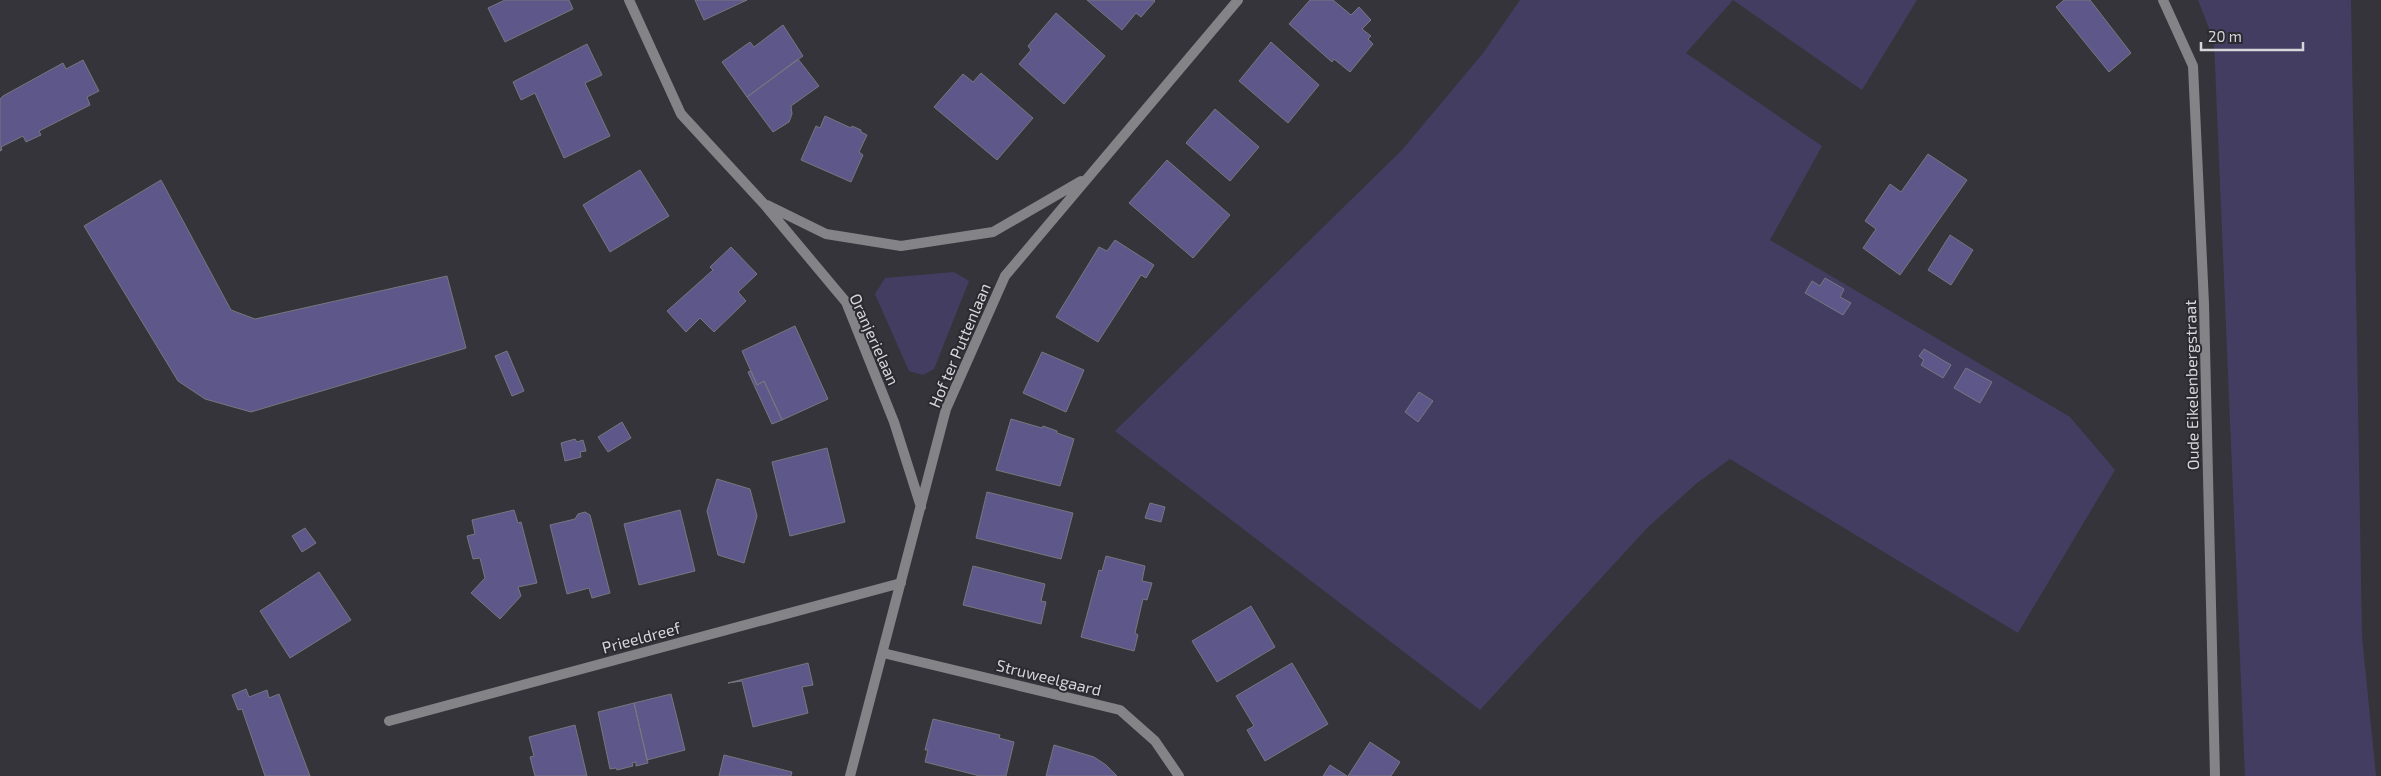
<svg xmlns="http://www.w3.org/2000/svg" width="2381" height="776" viewBox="0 0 2381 776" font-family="'Exo 2',sans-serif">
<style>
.green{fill:#433e61}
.building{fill:#5e5789;stroke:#77777f}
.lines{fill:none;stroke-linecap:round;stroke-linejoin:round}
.minor{stroke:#848488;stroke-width:10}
.labels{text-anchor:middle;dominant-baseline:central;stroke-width:4;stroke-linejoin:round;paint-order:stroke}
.street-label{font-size:16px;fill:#d6d5da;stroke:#2b2a31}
</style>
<rect width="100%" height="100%" fill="#35343b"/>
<path class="green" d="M1520,0H1917L1862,90L1733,0L1686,53L1822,146L1770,240L2070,417L2115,470L2018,633L1730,459L1697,483L1647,528L1480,710L1115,431L1402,150L1484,52Z
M2198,0H2351L2362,637L2376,776H2245L2214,41Z
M954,272L969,281L934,369L923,375L909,371L875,294L885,278Z"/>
<path class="building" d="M505,0H569L573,9L505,42L488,8Z
M695,0H747L704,20Z
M1087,0H1154L1155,1L1141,17L1136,13L1122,30Z
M1310,0H1333L1351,15L1359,7L1371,20L1362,29L1371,36L1368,39L1373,44L1350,72L1334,59L1332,62L1289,24Z
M2064,0H2090L2131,53L2109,72L2056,7Z
M1056,13L1105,56L1064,104L1019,64L1031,50L1028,46Z
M783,25L803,56L747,97L722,62L750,42L754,47Z
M1271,42L1319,85L1288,123L1239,81Z
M587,44L602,75L585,83L610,136L564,158L535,93L521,100L513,82Z
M798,59L819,86L791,106L792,114L789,122L773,132L747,97Z
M83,60L99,91L87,97L90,105L39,131L41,135L26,142L23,136L1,147L2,150L0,151V99L3,96L63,63L66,69Z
M981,73L1033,118L997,160L934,107L963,74L973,82Z
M1215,109L1259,147L1230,181L1186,143Z
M825,116L851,128L852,126L861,130V132L867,135L859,152L863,155L851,182L801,160L816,126L820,128Z
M1928,154L1967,180L1900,275L1863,248L1876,229L1865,221L1890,184L1901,192Z
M1167,160L1230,215L1193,258L1129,203Z
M640,170L669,216L610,252L583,205Z
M161,180L231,310L255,319L447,276L466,348L251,412L205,399L178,381L84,226Z
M1950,235L1973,250L1951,285L1928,270Z
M1115,240L1154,265L1146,278L1141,275L1098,342L1056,317L1099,247L1107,251Z
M731,247L757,274L738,292L746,301L714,332L700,318L686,332L667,311L713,270L710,267Z
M1825,278L1844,289L1840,297L1851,303L1843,315L1805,293L1812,281L1820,286Z
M795,326L828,399L782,420L764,381L757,385L742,351Z
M1924,349L1951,365L1943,378L1921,365L1924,360L1919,356Z
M507,351L524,391L512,396L495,356Z
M1042,352L1084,370L1066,412L1023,393Z
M1966,368L1992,382L1980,403L1954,388Z
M751,371L757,385L764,381L782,420L772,424L748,372Z
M1419,392L1433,401L1418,422L1405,412Z
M1011,419L1042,428L1043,426L1057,431V433L1074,439L1060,486L996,470Z
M622,422L631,438L608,452L598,437Z
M575,439L577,442L583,440L586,451L580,452L581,457L565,461L561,443Z
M827,448L845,522L790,536L772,462Z
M717,479L750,489L757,516L744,563L718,555L707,511Z
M987,492L1073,513L1061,559L976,538Z
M1150,503L1165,507L1161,522L1145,518Z
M514,510L518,523L521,522L537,583L518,587L521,596L500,619L471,593L485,578L480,558L473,559L467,536L475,534L472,520Z
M680,510L695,571L639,585L624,524Z
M585,512L590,515L610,593L592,598L589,588L567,594L550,525L575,519L578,514Z
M305,528L316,543L302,552L292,536Z
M1106,556L1145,566L1142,581L1152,583L1147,600L1143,599L1135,633L1138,635L1134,651L1081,637L1099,570L1102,571Z
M973,566L1045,584L1041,601L1046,602L1041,624L963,605Z
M319,572L351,620L290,658L260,611Z
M1251,606L1275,647L1217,682L1192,641Z
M808,663L813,685L802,687L808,713L753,727L742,681L728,683Z
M1292,663L1328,724L1265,761L1247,730L1254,726L1236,696Z
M246,689L249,697L267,690L269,698L279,694L310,776H265L242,709L238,710L232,695Z
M671,694L685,750L647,760L634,703Z
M634,703L648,763L636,766V762L632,763L633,766L617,770L616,768L610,769L598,712Z
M933,719L1000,735L999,738L1014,742L1006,776H980L925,762L928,750H925Z
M575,725L587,776H535L530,757L534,756L529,737Z
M1370,742L1400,762L1391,776H1348Z
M1054,745L1094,757L1106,765L1117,776H1046Z
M724,755L792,772L791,776H719Z
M1330,765L1347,776H1323Z"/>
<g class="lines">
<path class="minor" d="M629,0L681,114L764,204L846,302L894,422L921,507
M2163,0L2193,66L2204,304L2215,776
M767,205L826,234L901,246L993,232L1081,181
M883,653L1120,710L1155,741L1179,776
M389,721L901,583
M850,776L946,409L1005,276L1238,0"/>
</g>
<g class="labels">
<g class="street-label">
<text transform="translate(875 339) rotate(66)">Oranjerielaan</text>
<text transform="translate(959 345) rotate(-67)">Hof ter Puttenlaan</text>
<text transform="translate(2191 385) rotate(-91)">Oude Eikelenbergstraat</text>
<text transform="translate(641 637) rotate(-15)">Prieeldreef</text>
<text transform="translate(1049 677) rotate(14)">Struweelgaard</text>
</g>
</g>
<path d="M2201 42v8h102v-8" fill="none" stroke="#d6d5da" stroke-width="2.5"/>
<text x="2208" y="42" font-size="15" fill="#d6d5da" stroke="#2b2a31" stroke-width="4" paint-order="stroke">20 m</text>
</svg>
